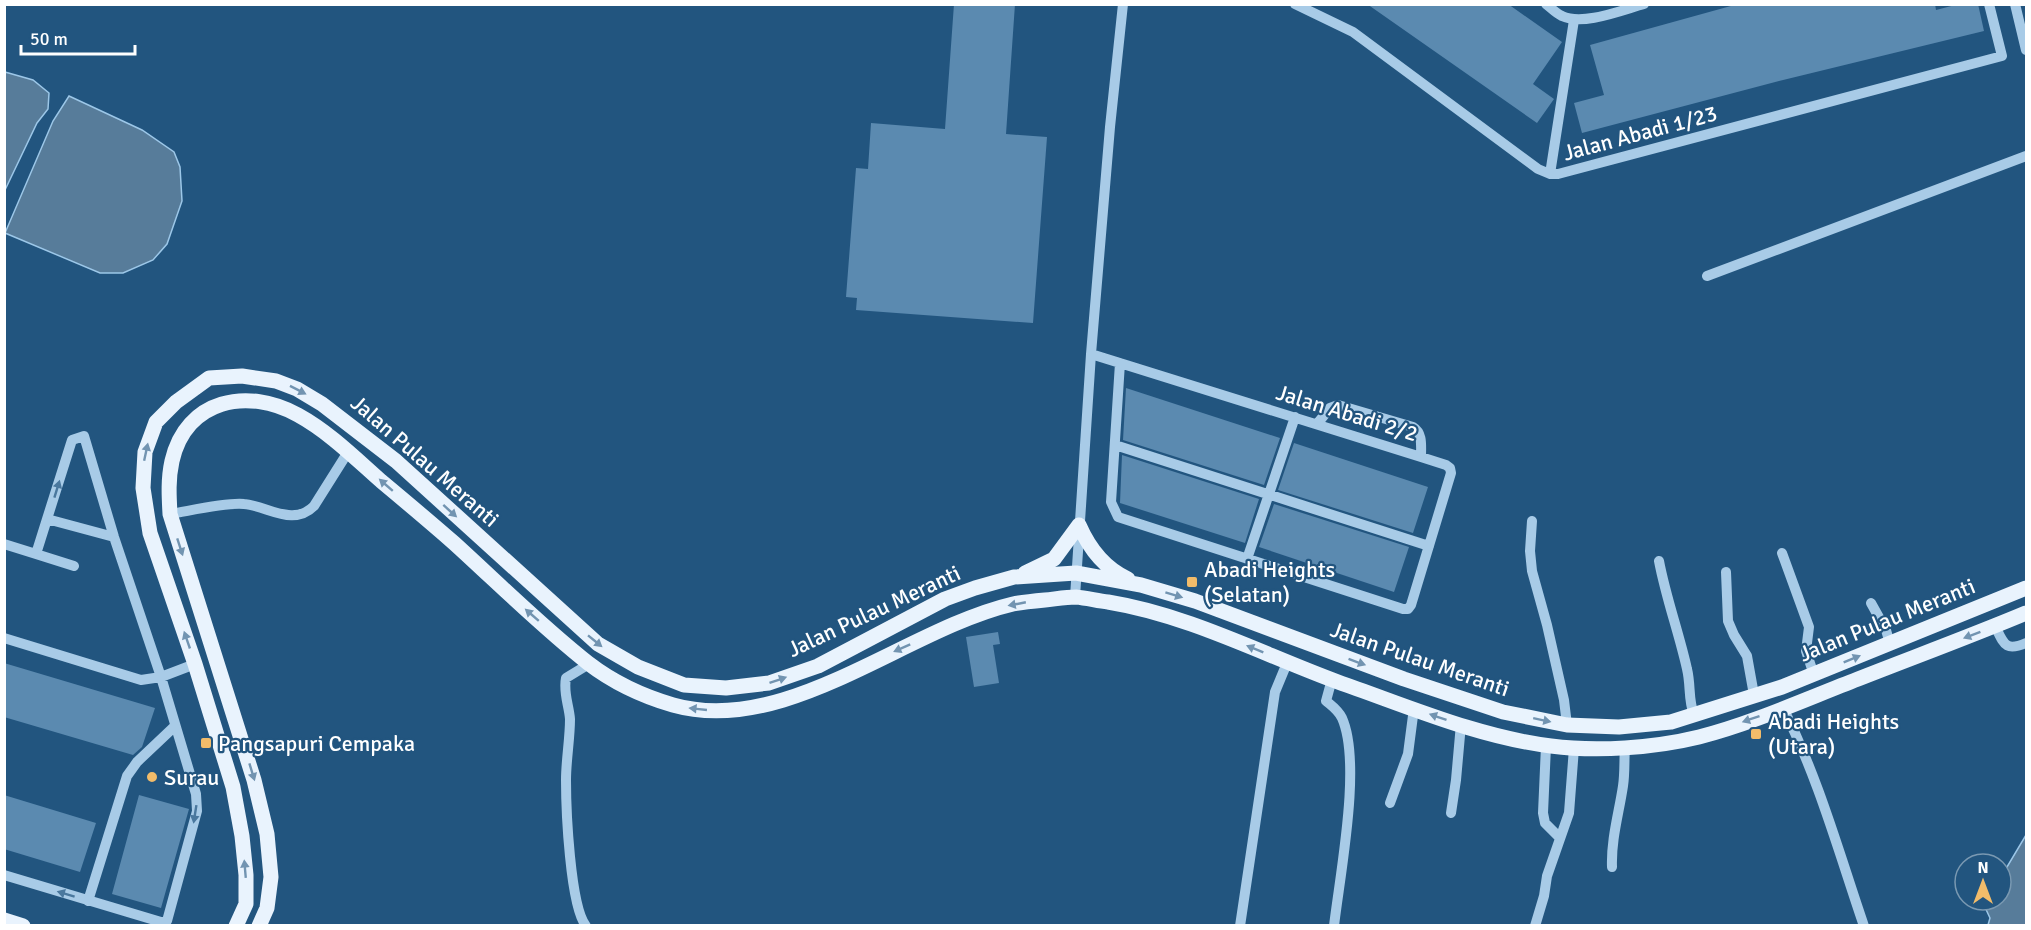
<svg xmlns="http://www.w3.org/2000/svg" width="2031" height="930" viewBox="0 0 2031 930" font-family="Signika,sans-serif">
<style>
.water{fill:#577c9a;stroke:#9cc7e8;stroke-width:1.5}
.building{fill:#5b8ab0}
.lines{fill:none;stroke-linecap:round;stroke-linejoin:round}
.minor{stroke:#a8cbe7;stroke-width:10}
.major{stroke:#e9f3fd;stroke-width:15}
.oneway{fill:#7294b1}
.oneway2{fill:#4a789e}
.poi-dot{fill:#f2bc6a;stroke:#22557f;stroke-width:2}
.labels{text-anchor:middle;dominant-baseline:central;stroke-width:4.5;stroke-linejoin:round;paint-order:stroke}
.street-label{font-size:22px;fill:#fff;stroke:#22557f}
.poi-label{font-size:22px;fill:#fff;stroke:#22557f;text-anchor:start}
</style>
<rect width="100%" height="100%" fill="#22557f"/>
<path class="water" d="M5,72L33,80L49,93L48,109L37,123L5,190Z
M69,96L142,130L174,152L180,167L182,201L167,244L153,260L123,273H100L5,233L53,121Z
M2026,835V925H1988L1990,918L1984,905L1987,900H2001V877Z"/>
<path class="building" d="M954,4H1015L1006,134L1047,137L1033,323L856,310L857,298L846,297L856,168L868,169L871,123L945,129Z
M1367,4H1508L1562,42L1533,84L1554,99L1537,123Z
M1738,4H1935L1936,10L1959,4H1978L1984,31L1779,81L1582,133L1574,103L1604,95L1590,45Z
M1126,388L1280,438L1264,485L1123,440Z
M1294,443L1428,487L1413,533L1278,490Z
M1122,455L1259,499L1245,543L1120,503Z
M1274,504L1409,547L1394,592L1259,547Z
M998,632L1000,644L993,645L999,683L974,687L966,637Z
M4,663L155,708L142,747L133,755L4,717Z
M4,795L96,823L80,872L4,849Z
M139,795L189,809L161,908L112,894Z"/>
<g class="lines">
<path class="minor" d="M1295,4L1353,32L1538,169L1550,174H1558L2002,56L1989,4
M1546,4C1551,8 1557,14 1562,16C1583,26 1622,10 1644,4
M2015,4L2026,50
M1550,174L1574,20
M1707,276L2026,156
M1091,354L1421,457L1446,465L1450,468L1451,473L1411,605L1408,609H1403L1118,517L1111,502L1120,363
M1317,424L1330,408L1338,405L1413,427C1423,433 1421,446 1421,457
M1115,445L1429,546
M170,514C189,511 226,502 244,504C268,506 293,527 314,506L348,452
M1532,521L1530,551L1532,571L1547,625L1564,700L1567,725
M4,544L36,554L47,519
M1782,553L1809,627L1806,651L1814,675
M36,554L74,566
M1247,559L1295,417
M1659,561C1666,598 1679,633 1687,669C1691,685 1688,700 1694,715
M1726,572L1728,621L1734,635L1747,656L1754,695
M1075,597L1091,354L1110,127L1123,4
M1871,603L1886,630L1890,644
M1995,626C2004,644 2005,652 2026,643
M4,638L141,680L161,677L195,664
M1332,679L1326,701C1332,706 1338,710 1342,718C1362,763 1340,874 1334,926
M1783,708C1818,777 1839,853 1864,926
M1546,746L1543,813L1545,823L1559,837
M1390,803L1408,754L1414,708
M1451,813L1456,780L1461,724
M1612,867C1611,839 1619,813 1623,786C1625,773 1624,760 1625,747
M4,875L161,922L167,921L197,811L196,794L161,677L114,537L84,436L72,440L47,519L114,537
M88,901L127,776L137,762L175,726
M586,926C570,906 566,809 566,780C566,760 570,739 570,719C569,705 563,693 566,678L589,664
M1240,926L1275,692L1287,663
M1535,926L1544,896L1547,876L1569,813L1574,748"/>
<path class="major" d="M1079,525C1089,548 1104,568 1128,579
M1025,573L1054,559L1079,525
M4,920L23,926
M236,926L246,904V875L242,836L233,787L195,664L150,533L143,488L145,452L156,422L176,402L209,378L242,376L276,381L297,389L322,404L396,461L598,644L638,667L684,685L726,688L769,683L818,666L945,599L975,588L1014,577L1076,573L1141,585L1195,601L1404,679L1503,712L1567,725L1619,727L1671,722L1782,687L2026,588
M259,926L267,908L271,877L267,834L254,780L170,514C169,496 168,479 172,461C186,399 248,387 298,415C329,432 355,458 381,481C405,501 430,522 454,543C498,583 541,626 588,663C614,683 642,696 673,705C786,737 906,629 1013,604C1023,602 1034,601 1045,600C1055,599 1066,597 1076,597C1087,598 1098,601 1108,602C1188,615 1262,654 1338,682C1407,706 1478,737 1551,746C1597,752 1654,748 1699,737C1753,723 1806,699 1858,679C1914,657 1971,636 2026,613"/>
</g>
<defs><path id="oneway-solid" d="M-6-.8H1V-3.2L6.5 0L1 3.2V.8H-6Z" transform="scale(1.5)"/></defs>
<g class="oneway">
<use href="#oneway-solid" transform="translate(298 390) rotate(27)"/>
<use href="#oneway-solid" transform="translate(146 452) rotate(-78)"/>
<use href="#oneway-solid" transform="translate(386 485) rotate(-139)"/>
<use href="#oneway-solid" transform="translate(450 511) rotate(42)"/>
<use href="#oneway-solid" transform="translate(180 547) rotate(72)"/>
<use href="#oneway-solid" transform="translate(1174 595) rotate(17)"/>
<use href="#oneway-solid" transform="translate(1017 604) rotate(169)"/>
<use href="#oneway-solid" transform="translate(532 615) rotate(-139)"/>
<use href="#oneway-solid" transform="translate(1972 635) rotate(159)"/>
<use href="#oneway-solid" transform="translate(187 640) rotate(-109)"/>
<use href="#oneway-solid" transform="translate(595 641) rotate(39)"/>
<use href="#oneway-solid" transform="translate(902 648) rotate(156)"/>
<use href="#oneway-solid" transform="translate(1255 649) rotate(-158)"/>
<use href="#oneway-solid" transform="translate(1852 659) rotate(-22)"/>
<use href="#oneway-solid" transform="translate(1357 662) rotate(20)"/>
<use href="#oneway-solid" transform="translate(778 680) rotate(-19)"/>
<use href="#oneway-solid" transform="translate(698 709) rotate(-174)"/>
<use href="#oneway-solid" transform="translate(1438 717) rotate(-161)"/>
<use href="#oneway-solid" transform="translate(1751 719) rotate(161)"/>
<use href="#oneway-solid" transform="translate(1542 720) rotate(12)"/>
<use href="#oneway-solid" transform="translate(252 772) rotate(73)"/>
<use href="#oneway-solid" transform="translate(245 869) rotate(-95)"/>
</g>
<g class="oneway2">
<use href="#oneway-solid" transform="translate(57 489) rotate(-73)"/>
<use href="#oneway-solid" transform="translate(195 814) rotate(99)"/>
<use href="#oneway-solid" transform="translate(66 894) rotate(-163)"/>
</g>
<g class="poi-dot">
<rect x="1186" y="576" width="12" height="12" rx="3"/>
<rect x="1750" y="728" width="12" height="12" rx="3"/>
<rect x="200" y="737" width="12" height="12" rx="3"/>
<circle cx="152" cy="777" r="6"/>
</g>
<g class="labels">
<g class="street-label">
<text transform="translate(1640 133) rotate(-15)">Jalan Abadi 1/23</text>
<text transform="translate(1347 413) rotate(17)">Jalan Abadi 2/2</text>
<text transform="translate(425 461) rotate(41)">Jalan Pulau Meranti</text>
<text transform="translate(874 611) rotate(-25)">Jalan Pulau Meranti</text>
<text transform="translate(1887 620) rotate(-22)">Jalan Pulau Meranti</text>
<text transform="translate(1420 659) rotate(19)">Jalan Pulau Meranti</text>
</g>
<g class="poi-label">
<text x="1204" y="569">Abadi Heights<tspan x="1204" dy="25">(Selatan)</tspan></text>
<text x="1768" y="721">Abadi Heights<tspan x="1768" dy="25">(Utara)</tspan></text>
<text x="218" y="743">Pangsapuri Cempaka</text>
<text x="164" y="777">Surau</text>
</g>
</g>
<rect width="2031" height="930" fill="none" stroke="#ffffff" stroke-width="12"/>
<g transform="translate(1983 882)"><circle r="28" fill="#22557f" stroke="#7a99b2" stroke-width="1.5"/>
<path d="M0-4.5L10 22L0 15L-10 22Z" fill="#f2bc6a"/>
<text y="-9" font-size="16" font-weight="bold" text-anchor="middle" fill="#ffffff">N</text>
</g>
<path d="M21 45v9h114v-9" fill="none" stroke="#ffffff" stroke-width="3"/>
<text x="30" y="45" font-size="18" fill="#ffffff" stroke="#22557f" stroke-width="4.5" paint-order="stroke">50 m</text>
</svg>
